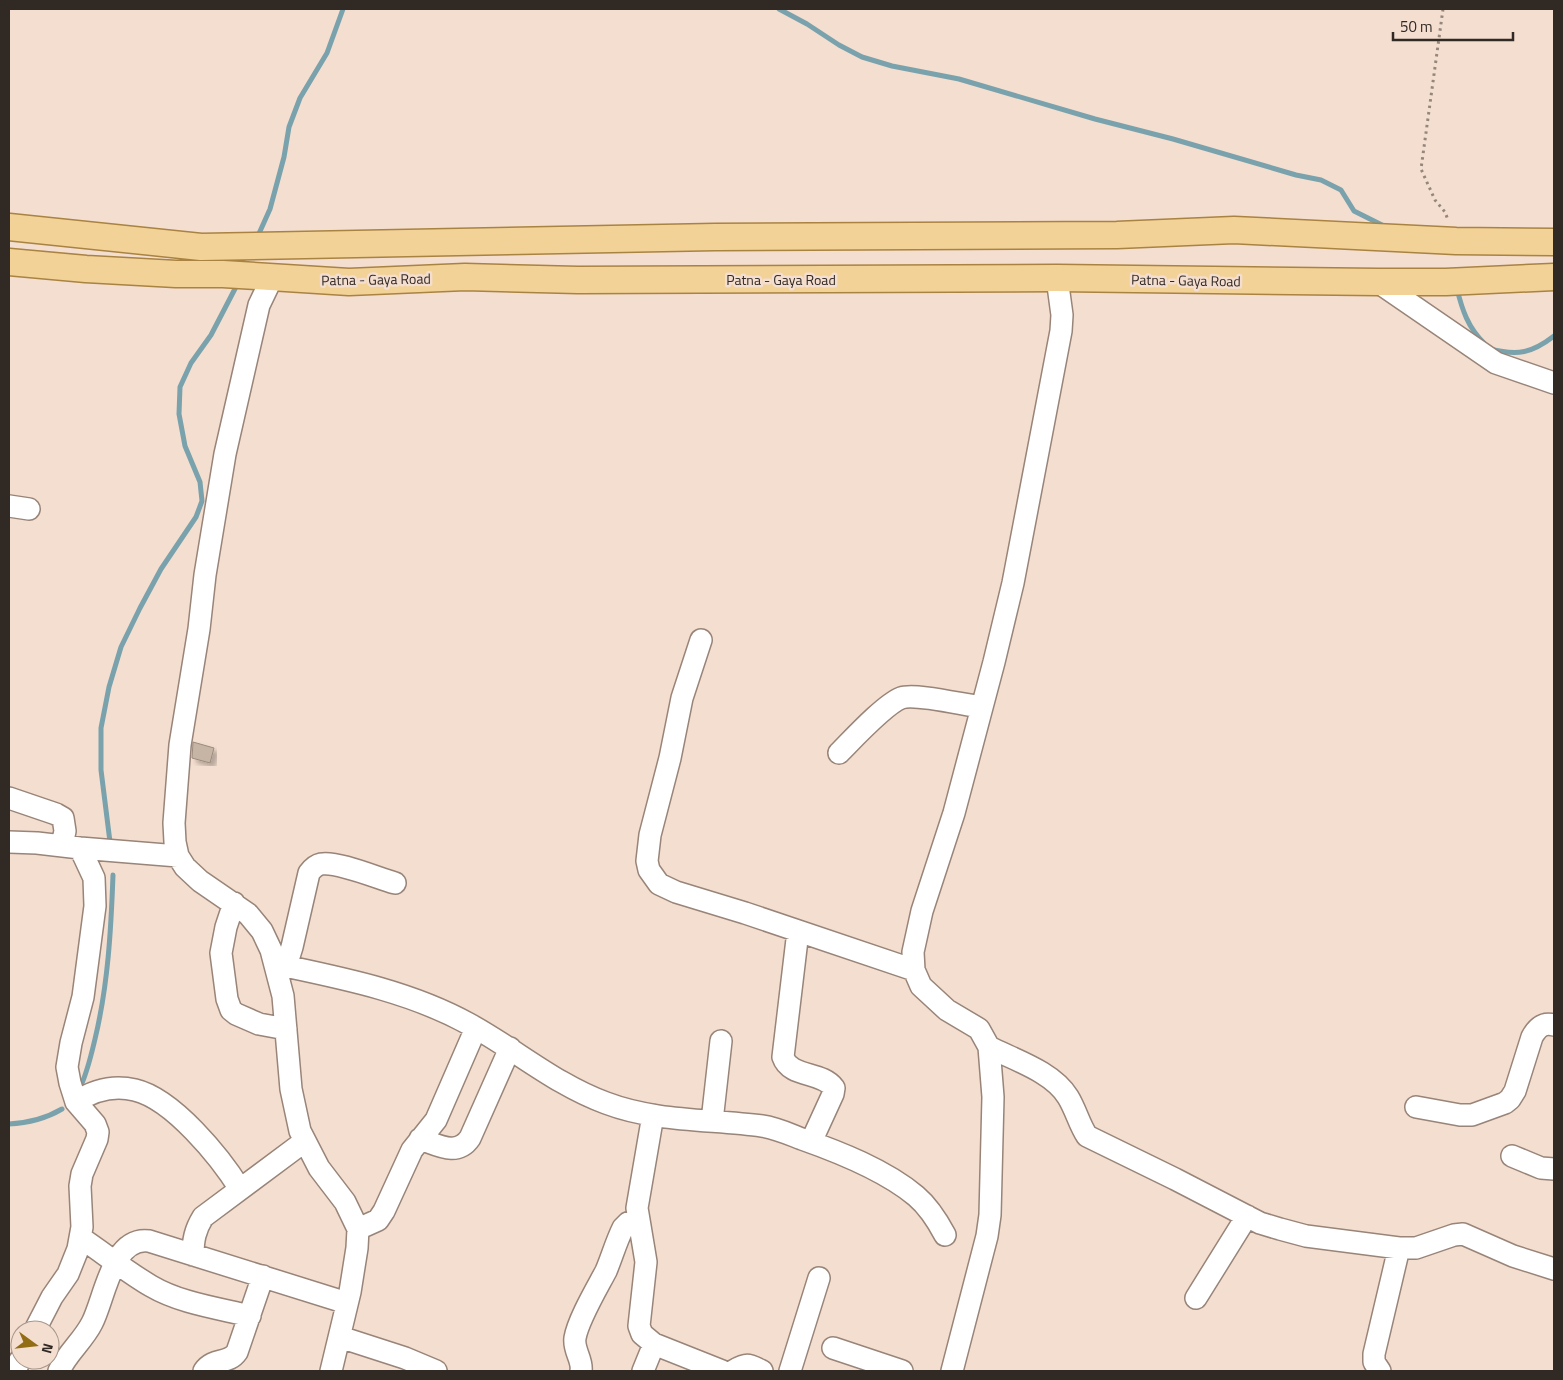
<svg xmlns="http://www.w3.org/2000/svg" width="1563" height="1380" viewBox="0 0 1563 1380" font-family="'Titillium Web',sans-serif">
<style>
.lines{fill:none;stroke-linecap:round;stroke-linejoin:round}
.stream{stroke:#79a2ad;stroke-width:5}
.building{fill:#c6b5a4;stroke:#9b8a7b;filter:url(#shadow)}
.minor-casing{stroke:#988478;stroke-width:24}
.major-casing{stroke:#a98342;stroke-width:29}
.path{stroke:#95867c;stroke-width:3;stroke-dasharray:2.5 4;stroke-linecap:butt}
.minor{stroke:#fff;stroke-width:21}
.major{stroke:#f2d297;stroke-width:26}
.labels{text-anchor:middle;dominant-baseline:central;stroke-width:5;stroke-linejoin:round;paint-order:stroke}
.street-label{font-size:14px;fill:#312924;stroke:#f4ded0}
</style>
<defs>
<filter id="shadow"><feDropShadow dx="4.5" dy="4.5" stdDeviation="2.5" flood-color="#0004"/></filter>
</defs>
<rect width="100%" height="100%" fill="#f4ded0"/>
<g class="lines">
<path class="stream" d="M779,9L807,24L839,45L862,57L892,66L959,79L1095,119L1173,139L1296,175L1321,180L1341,190L1354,211L1384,226
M257,238L270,209L284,157L289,127L300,98L327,53L343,9
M1457,289C1462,309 1468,328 1484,343
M1490,349C1518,356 1532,353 1554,336
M110,842L101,770V728L109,687L121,647L140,608L161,569L196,517L202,501L200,482L185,446L179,414L180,387L191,363L211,335L238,283
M79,1090C87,1074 91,1056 95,1039C108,985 111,930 113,875
M9,1124C29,1123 45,1119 62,1109"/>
</g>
<path class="building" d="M193,742L214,748L210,763L192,758Z"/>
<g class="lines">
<g class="minor-casing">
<path id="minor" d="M272,278L259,305L225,454L205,575L199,629L180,745L174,823L175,842L178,856L185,867L200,881L248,914L262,931L271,950L283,996L291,1089L300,1131L319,1168L345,1202L358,1229L357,1248L350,1292L331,1371
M1378,282L1496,363L1554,383
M9,506L29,509
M701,640L682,698L670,758L650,835L647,861L649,870L659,884L676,892L745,913L914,970
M839,753C853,739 884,705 901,698C915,693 964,705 982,707
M9,798L56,814L63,818L65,831L62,845
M9,842L37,843L80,848L178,856
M234,903L226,927L221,953L227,999L231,1010L236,1014L259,1024L286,1029
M798,931L783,1057C790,1078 822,1071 834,1088L833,1094L811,1142
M275,964C341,978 409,991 469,1024C515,1049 556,1085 606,1103C656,1122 710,1119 762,1126C776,1128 789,1134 802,1139C839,1152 885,1170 916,1196C929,1207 937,1220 945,1235
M286,966L292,947L309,873C312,869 316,865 321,864C338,861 377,878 395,883
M989,1047C1015,1060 1053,1072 1068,1097C1076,1110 1079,1124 1087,1136L1175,1179L1260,1223L1280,1229L1306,1236L1399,1248H1416L1454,1235L1463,1234L1513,1256L1554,1269
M76,1102C94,1090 114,1085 135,1090C173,1099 220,1157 240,1189
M1416,1107L1460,1115H1472L1505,1103L1510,1099L1515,1091L1532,1037C1537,1028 1543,1022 1554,1025
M653,1115L637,1208L646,1262L639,1326L642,1334L654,1344L722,1371
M712,1121L721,1041
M420,1139C438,1145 457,1157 470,1138L510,1048
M1512,1156L1541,1168L1554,1169
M358,1229L378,1220L384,1211L412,1150L436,1120L476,1028
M81,1238C105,1254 127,1272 151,1286C180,1303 217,1308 250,1316
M193,1255C193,1240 195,1230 203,1217L305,1141
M1196,1298L1247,1216
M35,1330L52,1297L68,1274L78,1249L82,1227L80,1186L82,1174L97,1139L98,1132L95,1124L76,1102L70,1083L67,1067L71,1043L83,997L95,906L94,878L80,848
M340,1337L405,1358L436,1371
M833,1348L902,1371
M15,1371L20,1360
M59,1371C67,1353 83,1341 92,1323C105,1298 112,1236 149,1241L347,1303
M204,1371C214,1357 228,1365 237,1352L263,1276
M581,1371C583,1360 573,1350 575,1338C578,1320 597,1288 606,1271C612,1257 616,1242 623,1228L628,1223L638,1219
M643,1371L654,1344
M733,1371C747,1363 748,1364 762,1371
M790,1371L819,1278
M952,1371L987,1236L990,1215L993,1097L989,1047L979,1029L947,1010L921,986L914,970L913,952L922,911L954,813L994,662L1013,583L1061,331L1062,315L1057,278
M1380,1371L1374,1362V1354L1399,1248"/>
</g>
<g class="major-casing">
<path id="major" d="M9,227L201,247L715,237L1117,235L1234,230L1456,241L1554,242
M9,262L86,269L176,274H223L349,282L465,277L578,280L1057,278L1378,282H1446L1554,277"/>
</g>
<path class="path" d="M1443,9L1421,169L1435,200L1445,212L1448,220"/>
<use href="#minor" class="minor"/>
<use href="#major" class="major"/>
</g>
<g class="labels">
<g class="street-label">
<text transform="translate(376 279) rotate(-1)">Patna - Gaya Road</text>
<text x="781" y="279">Patna - Gaya Road</text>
<text transform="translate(1186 280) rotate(1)">Patna - Gaya Road</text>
</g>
</g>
<rect width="1563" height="1380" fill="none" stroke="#312924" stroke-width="20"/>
<g transform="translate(35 1345) rotate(105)"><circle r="24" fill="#f4ded0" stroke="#a6968b"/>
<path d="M0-4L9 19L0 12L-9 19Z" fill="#926d14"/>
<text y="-8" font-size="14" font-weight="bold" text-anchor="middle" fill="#312924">N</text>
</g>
<path d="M1393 32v8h120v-8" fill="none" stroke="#312924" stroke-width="2.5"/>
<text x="1400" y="32" font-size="15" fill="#312924" stroke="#f4ded0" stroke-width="4" paint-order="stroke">50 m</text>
</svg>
